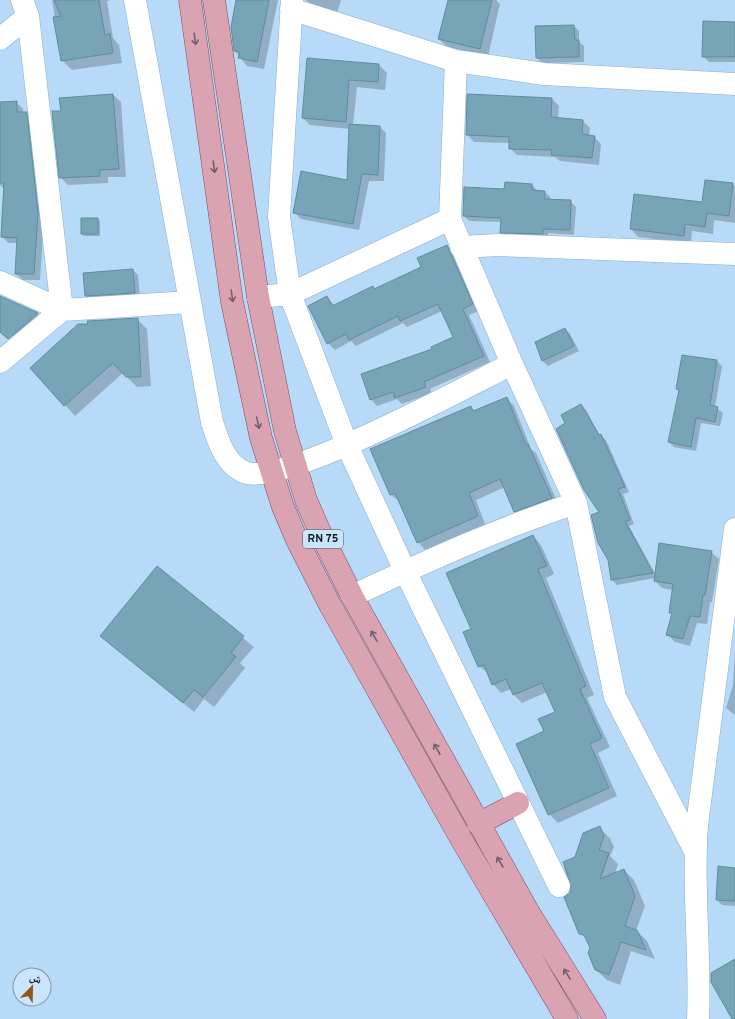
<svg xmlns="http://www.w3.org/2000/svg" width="735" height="1019" viewBox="0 0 735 1019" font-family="Overpass,'Noto Naskh Arabic',sans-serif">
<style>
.shadow{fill:#0003}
.building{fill:#77a5b7;stroke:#5f8d9e}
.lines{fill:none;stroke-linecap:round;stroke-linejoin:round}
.minor-casing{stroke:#8badc9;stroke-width:23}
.major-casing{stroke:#824b60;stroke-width:23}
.minor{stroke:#fff;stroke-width:22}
.major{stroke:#daa3b2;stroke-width:22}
.oneway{stroke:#745f6c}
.labels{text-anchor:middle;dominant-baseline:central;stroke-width:3;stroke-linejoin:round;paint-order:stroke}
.shield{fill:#c9e6fe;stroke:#455866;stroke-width:1}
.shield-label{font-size:11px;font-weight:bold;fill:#0d1b25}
</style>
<rect width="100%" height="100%" fill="#b6daf7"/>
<path class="shadow" d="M52,0H111L107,1L113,38L119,45L122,63L72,70L62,60Z
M237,0H278L264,69L247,66L235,51Z
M306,0H341L337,13L311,5Z
M449,0H496L500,4L488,56L447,47L439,39Z
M735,23V62H709L703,56Z
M574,26L579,31V42L584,46V62L542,63L537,58Z
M307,59L379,65L387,73L385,90L357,87L353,125L380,127L386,133L384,181H369L359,230L301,219L294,212L348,181L350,129L310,125L303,118Z
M113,95L121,102L126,177H108V183L68,185L60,177L62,111Z
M551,98L559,106L558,118L583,121L590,128L589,136L594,137L601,144L599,165L560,161L555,157L517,155L510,148V143L474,142L467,134Z
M16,102L23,109V113H26L33,119L44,220L40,280H23L16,274L18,243H9L2,237L5,190L0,185V103Z
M706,181L733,184L735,186V223L714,220L713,234L692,231L691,243L638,237L631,229L703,203Z
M532,185L537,190L545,192L550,197V200L570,201L576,207L574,235L548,233V239L506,237L501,232L502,222L469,221L464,216L505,190Z
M98,219L100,221V236H84L82,234Z
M447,246L454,252L479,311L469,315L490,362L430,389L432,393L402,404L397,399L377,406L371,399L433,350L454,338L442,311L407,327L403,323L356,346L351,341L335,350L328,343L327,297L335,306L372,287L375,289L422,268Z
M133,270L138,275L140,298L91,301L86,296Z
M14,303L38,314L43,319L17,341L12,336Z
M137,319L147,329L151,386L137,387L123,373L75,416L31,368Z
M565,329L570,334L579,351L548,366L543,361L537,343Z
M682,356L717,361L722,366L715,407L723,413L720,426L701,423L696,451L674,447L669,442L679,391L677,389Z
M506,398L514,406L531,449L536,453L559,506L523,519L515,511L505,487L476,500L485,524L425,550L418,542L400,502L391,495L372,449L470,407L475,412Z
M581,405L586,410L600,436L606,440L629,492L623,494L634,524L629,526L656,575L711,552L719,559L712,602H710L707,624L697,623L690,646L675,642L668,635L673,615L670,612L673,590L662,588L655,581V578L617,585L612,580L600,512L567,424Z
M533,536L541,545L554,574L546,578L594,695L587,698L610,747L598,753L617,796L558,823L549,814L517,745L545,732L556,712L547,692L522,703L514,695L511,689L501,693L493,684L489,674L479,666L472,629Z
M157,567L254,647L240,663L245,668L214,707L204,699L194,712L102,636Z
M735,648V715L726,708L733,685Z
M599,828L610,838L614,847L610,856L618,864L615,874L624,870L634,880L645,906L636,930L647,941L655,959L631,951L620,985L607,980L596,970L588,940L580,933L570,893L575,858Z
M735,869V906L722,905L717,900Z"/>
<path class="building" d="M54,0H99L105,35L110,34L113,53L61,61L53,17L61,16Z
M236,0H269L257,62L238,58L240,52L234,51L231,27Z
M448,0H492L480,49L438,39Z
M703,21L735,22V57H702Z
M574,25L575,40H579V57L536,58L535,26Z
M307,58L379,64L378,82L349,80L346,122L302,118Z
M113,94L119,169L100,170V176L59,178L52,111H61L59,98Z
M467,94L552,98L551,117L583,120L582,134L595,136L592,158L551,155L552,150L509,149V137L466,135Z
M17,101V112H27L38,213L34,274H15L17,238L1,237L4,183H0V102Z
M349,124L380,126L378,175L362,174L353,224L293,213L301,171L347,180Z
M705,180L733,183L729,216L707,213L705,227L685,224L684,236L630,229L634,194L702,202Z
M505,182L532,184V190L545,191L544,199L571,200L570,230L543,229V234L500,233L501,218L463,216L464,187L504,189Z
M81,218H98V234H81Z
M447,245L473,304L463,309L484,356L424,382L426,387L395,398L393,392L370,400L361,374L432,349L431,347L453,337L438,304L400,321L398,316L349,340L346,334L327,344L308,306L327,296L332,306L373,286L374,289L421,267L417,258Z
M133,269L135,293L85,296L83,273Z
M0,296L38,313L8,339L0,332Z
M138,318L141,377H126L113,363L64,406L30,368L78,324H88L87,321Z
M565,328L574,346L542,361L535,342Z
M682,355L717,360L710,405L718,407L715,422L696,418L691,447L668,442L679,390L676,389Z
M507,397L526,445L528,444L552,498L514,512L500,479L469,493L478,516L417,543L395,493L390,495L370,449L471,406L473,411Z
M581,404L599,435L601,434L625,487L618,489L630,520L625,521L653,573L611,580L608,560L598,543L591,515L599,512L584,490L556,429L565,423L561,415Z
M533,535L547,566L538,569L586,686L580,689L602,738L590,744L609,788L548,815L516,744L544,731L538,719L555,712L542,683L513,695L506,679L492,685L484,665L478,667L463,632L471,629L446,573Z
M659,543L712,551L705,595H703L700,617L690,616L683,639L666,635L672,613H669L673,584L654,581Z
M157,566L244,636L231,653L236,657L203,697L194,690L183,703L100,636Z
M600,826L604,836L599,850L609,853L600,879L624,869L635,896L625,926L637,930L646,950L621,942L609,975L595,970L588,953L590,948L584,935L579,934L564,897L570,893L571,886L563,862L575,857L583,833Z
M718,866L735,868V901L716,900Z
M735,959V1019H732L711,982V973Z"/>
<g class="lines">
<g class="minor-casing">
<path id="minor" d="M135,0L212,422C218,441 226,467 247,473C287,484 467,386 512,364
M292,0L279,217L290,294L347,445L405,571L559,886
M291,9L456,61L544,74L735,84
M0,39L28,16
M456,61L450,219L512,364L576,503L615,697L695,851
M461,247L498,245L735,254
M0,282L62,310L190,302
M258,297L290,294L450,219
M0,362L62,310L28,16L22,0
M352,596C425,562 499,528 576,503
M698,1019C701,954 692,889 697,825L735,529"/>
</g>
<g class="major-casing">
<path id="major" d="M190,0L232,302L261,438L283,507L297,540L330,605L460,837L567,1019
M214,0L258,297L285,431L306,500L320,532L352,596L529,913L595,1019
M478,824L518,803"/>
</g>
<use href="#minor" class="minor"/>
<use href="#major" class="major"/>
</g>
<defs><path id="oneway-shaft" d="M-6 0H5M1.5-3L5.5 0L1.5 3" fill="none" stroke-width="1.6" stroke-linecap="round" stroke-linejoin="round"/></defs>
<g class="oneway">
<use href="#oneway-shaft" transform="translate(195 39) rotate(82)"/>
<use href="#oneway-shaft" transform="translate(214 167) rotate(82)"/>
<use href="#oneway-shaft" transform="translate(232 296) rotate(82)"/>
<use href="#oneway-shaft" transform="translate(258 423) rotate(77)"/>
<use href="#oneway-shaft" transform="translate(374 636) rotate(-119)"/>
<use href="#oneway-shaft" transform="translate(437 749) rotate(-119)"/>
<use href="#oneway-shaft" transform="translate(500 862) rotate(-120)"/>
<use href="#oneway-shaft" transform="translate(567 974) rotate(-122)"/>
</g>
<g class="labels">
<rect class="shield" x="303" y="530" width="40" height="18" rx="3"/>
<g class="shield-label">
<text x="323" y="539">RN 75</text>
</g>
</g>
<g transform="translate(32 987) rotate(23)"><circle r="19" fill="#c9e6fe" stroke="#7e95a7"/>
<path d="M0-3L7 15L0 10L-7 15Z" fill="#905613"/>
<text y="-6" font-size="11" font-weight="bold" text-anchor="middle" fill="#0d1b25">ش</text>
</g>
</svg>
